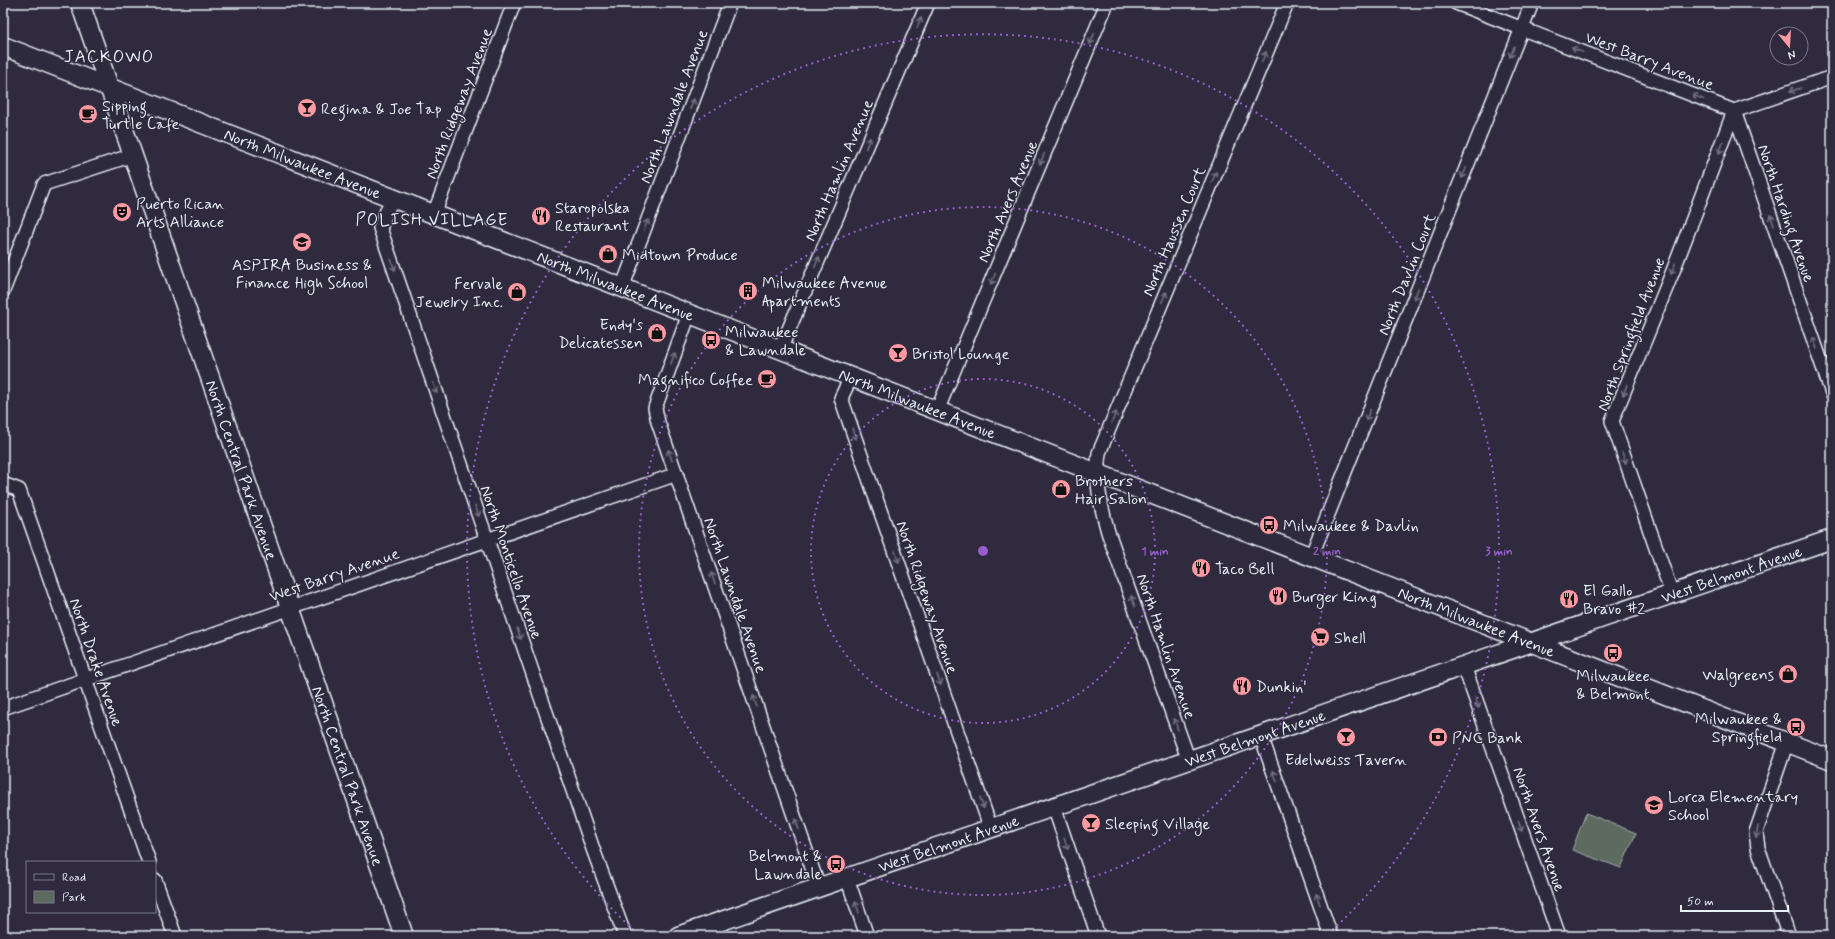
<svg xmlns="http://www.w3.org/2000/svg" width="1835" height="939" viewBox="0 0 1835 939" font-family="Mynerve,sans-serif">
<rect width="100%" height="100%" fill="#2f2a3d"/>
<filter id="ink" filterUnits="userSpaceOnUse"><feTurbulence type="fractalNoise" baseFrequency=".025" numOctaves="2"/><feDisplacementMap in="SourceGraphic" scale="8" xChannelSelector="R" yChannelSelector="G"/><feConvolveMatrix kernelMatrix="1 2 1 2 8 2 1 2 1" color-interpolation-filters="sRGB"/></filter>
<g filter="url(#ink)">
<path fill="#5c6a5f" stroke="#a2aeac" d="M1586 813 1636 833 1621 868 1572 850Z"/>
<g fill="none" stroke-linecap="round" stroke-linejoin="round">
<defs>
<path id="street" d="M1456 3 1734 111 1832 77
M1734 111 1832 393
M392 198 380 228 593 849 625 936
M434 214 514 3
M622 288 730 3
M3 291 44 184 133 155
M689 314 655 408 658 422 819 888
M780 350 928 3
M851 377 841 398 991 829
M937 411 1107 3
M3 484 19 490 149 862
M1311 557 1532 3
M1672 594 1612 421 1673 271 1734 111
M1464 666 1559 936
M3 708 677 474
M1261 736 1331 936
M1787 742 1756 832 1758 848 1789 936
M1189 761 1108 532C1100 503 1095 482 1099 453L1287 3
M1054 807 1098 936
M847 878 867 936
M155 880 175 936"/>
<g id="secondary">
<path id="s1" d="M80 3 404 936"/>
<path id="s2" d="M3 46 1832 760"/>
<path id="s3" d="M678 936 1832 539"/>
</g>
</defs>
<use href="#street" stroke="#e8f1f8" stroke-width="16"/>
<use href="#secondary" stroke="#e8f1f8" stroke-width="21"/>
<use href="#street" stroke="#2f2a3d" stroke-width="13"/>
<use href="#secondary" stroke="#2f2a3d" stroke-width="18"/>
</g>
<defs><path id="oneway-shaft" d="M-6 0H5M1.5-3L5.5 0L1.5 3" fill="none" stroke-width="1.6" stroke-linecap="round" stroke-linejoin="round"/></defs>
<g stroke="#70707e">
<use href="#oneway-shaft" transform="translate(919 23) rotate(-67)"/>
<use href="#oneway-shaft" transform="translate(1092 39) rotate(113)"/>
<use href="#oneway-shaft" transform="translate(1577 50) rotate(-159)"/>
<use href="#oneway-shaft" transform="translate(1512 52) rotate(112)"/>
<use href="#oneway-shaft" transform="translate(1264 57) rotate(-67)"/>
<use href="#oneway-shaft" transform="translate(1795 90) rotate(161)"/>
<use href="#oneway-shaft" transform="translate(1698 97) rotate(-159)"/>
<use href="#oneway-shaft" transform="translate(692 104) rotate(-69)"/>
<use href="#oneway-shaft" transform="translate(868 143) rotate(-67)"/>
<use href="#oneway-shaft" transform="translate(1721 148) rotate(111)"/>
<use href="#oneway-shaft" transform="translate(1042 159) rotate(113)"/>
<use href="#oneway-shaft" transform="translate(1464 173) rotate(112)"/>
<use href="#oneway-shaft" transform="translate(1214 177) rotate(-67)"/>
<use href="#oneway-shaft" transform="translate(1772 220) rotate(-109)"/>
<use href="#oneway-shaft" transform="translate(646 225) rotate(-69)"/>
<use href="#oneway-shaft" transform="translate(817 262) rotate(-67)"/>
<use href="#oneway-shaft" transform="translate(393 265) rotate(71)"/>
<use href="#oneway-shaft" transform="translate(1673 269) rotate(112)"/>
<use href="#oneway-shaft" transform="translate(993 279) rotate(113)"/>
<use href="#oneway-shaft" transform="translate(1416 294) rotate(112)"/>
<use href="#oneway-shaft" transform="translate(1164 297) rotate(-67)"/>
<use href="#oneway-shaft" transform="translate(1815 343) rotate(-109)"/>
<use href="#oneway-shaft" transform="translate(673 358) rotate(-70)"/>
<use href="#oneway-shaft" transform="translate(435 388) rotate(71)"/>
<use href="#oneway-shaft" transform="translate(1625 390) rotate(112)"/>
<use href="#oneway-shaft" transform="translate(1368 415) rotate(112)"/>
<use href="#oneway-shaft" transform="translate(1114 417) rotate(-67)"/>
<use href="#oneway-shaft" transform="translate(854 434) rotate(71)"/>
<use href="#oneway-shaft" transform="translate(670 455) rotate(-110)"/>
<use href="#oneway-shaft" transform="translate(1624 458) rotate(71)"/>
<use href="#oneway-shaft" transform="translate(477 511) rotate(71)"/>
<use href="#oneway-shaft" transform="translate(897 557) rotate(71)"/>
<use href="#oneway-shaft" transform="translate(713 578) rotate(-109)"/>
<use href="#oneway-shaft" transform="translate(1133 601) rotate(-109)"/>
<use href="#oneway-shaft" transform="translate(519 634) rotate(71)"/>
<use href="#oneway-shaft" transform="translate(939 680) rotate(71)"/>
<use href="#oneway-shaft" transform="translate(755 701) rotate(-109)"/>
<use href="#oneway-shaft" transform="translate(1477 703) rotate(71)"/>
<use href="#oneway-shaft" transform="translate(1176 724) rotate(-109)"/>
<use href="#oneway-shaft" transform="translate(1275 776) rotate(-109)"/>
<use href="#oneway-shaft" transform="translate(982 803) rotate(71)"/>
<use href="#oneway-shaft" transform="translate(797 824) rotate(-109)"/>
<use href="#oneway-shaft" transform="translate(1520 826) rotate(71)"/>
<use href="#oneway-shaft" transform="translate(1757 832) rotate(100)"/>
<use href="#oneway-shaft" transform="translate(1066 844) rotate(71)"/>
<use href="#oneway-shaft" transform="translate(1318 899) rotate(-109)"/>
<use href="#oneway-shaft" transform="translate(857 907) rotate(-109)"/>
</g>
</g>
<g fill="none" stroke="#965dcd" stroke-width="2" stroke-dasharray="2 4">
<circle cx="983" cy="551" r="172"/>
<circle cx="983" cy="551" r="344"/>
<path d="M638 934A516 516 0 1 1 1328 934"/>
</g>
<defs>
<symbol id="bar-disc" viewBox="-11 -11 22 22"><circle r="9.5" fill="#ff9aa2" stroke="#2f2a3d"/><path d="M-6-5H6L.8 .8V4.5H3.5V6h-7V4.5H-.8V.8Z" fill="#111"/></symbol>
<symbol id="cafe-disc" viewBox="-11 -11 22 22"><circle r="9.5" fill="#ff9aa2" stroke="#2f2a3d"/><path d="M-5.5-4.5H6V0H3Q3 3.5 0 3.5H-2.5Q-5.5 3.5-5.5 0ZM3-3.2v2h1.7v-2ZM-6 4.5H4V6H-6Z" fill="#111"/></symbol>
<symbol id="theatre-disc" viewBox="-11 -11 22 22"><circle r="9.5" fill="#ff9aa2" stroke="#2f2a3d"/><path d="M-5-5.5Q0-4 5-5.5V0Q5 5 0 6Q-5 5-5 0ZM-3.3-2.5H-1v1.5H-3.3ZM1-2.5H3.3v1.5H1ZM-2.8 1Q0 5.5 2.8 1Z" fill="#111"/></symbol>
<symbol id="restaurant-disc" viewBox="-11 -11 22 22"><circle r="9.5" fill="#ff9aa2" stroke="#2f2a3d"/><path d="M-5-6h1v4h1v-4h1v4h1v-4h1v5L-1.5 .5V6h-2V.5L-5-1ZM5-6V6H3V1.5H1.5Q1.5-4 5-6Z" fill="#111"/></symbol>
<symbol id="school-disc" viewBox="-11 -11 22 22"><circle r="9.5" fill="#ff9aa2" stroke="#2f2a3d"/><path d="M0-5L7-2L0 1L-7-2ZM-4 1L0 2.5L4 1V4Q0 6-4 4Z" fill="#111"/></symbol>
<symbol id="shop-disc" viewBox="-11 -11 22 22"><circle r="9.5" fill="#ff9aa2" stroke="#2f2a3d"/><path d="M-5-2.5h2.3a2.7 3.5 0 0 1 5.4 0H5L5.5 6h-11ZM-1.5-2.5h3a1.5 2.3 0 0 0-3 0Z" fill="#111"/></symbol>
<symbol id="building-disc" viewBox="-11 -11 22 22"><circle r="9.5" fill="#ff9aa2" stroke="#2f2a3d"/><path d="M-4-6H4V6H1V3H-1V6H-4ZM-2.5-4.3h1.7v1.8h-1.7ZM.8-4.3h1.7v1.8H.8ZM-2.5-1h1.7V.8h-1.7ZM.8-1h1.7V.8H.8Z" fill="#111"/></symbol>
<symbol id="bus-disc" viewBox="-11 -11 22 22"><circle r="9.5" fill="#ff9aa2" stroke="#2f2a3d"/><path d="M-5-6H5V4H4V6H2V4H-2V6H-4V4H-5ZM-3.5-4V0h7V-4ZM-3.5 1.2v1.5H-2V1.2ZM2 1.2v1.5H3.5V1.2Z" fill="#111"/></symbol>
<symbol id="supermarket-disc" viewBox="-11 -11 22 22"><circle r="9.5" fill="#ff9aa2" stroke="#2f2a3d"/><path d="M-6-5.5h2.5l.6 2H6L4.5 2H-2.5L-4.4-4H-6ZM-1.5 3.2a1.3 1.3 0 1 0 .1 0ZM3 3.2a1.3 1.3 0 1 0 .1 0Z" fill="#111"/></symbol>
<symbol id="bank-disc" viewBox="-11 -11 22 22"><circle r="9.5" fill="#ff9aa2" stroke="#2f2a3d"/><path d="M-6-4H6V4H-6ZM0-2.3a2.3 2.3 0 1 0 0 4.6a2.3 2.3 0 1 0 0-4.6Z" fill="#111"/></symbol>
</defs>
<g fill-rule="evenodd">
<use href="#bar-disc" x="296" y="97" width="22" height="22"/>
<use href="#cafe-disc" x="77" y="103" width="22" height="22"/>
<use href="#theatre-disc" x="111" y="201" width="22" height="22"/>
<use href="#restaurant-disc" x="530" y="205" width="22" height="22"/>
<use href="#school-disc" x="291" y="231" width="22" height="22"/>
<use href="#shop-disc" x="597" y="243" width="22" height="22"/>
<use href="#building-disc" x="737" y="280" width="22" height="22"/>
<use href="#shop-disc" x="506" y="281" width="22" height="22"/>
<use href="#shop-disc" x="646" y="322" width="22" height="22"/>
<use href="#bus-disc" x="700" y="329" width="22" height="22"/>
<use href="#bar-disc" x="887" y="342" width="22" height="22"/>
<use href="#cafe-disc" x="756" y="368" width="22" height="22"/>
<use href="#shop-disc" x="1050" y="478" width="22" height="22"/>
<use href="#bus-disc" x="1258" y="514" width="22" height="22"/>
<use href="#restaurant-disc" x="1190" y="557" width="22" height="22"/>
<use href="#restaurant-disc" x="1267" y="585" width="22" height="22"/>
<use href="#restaurant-disc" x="1558" y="588" width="22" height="22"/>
<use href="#supermarket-disc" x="1309" y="626" width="22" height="22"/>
<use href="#bus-disc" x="1602" y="642" width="22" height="22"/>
<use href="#shop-disc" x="1777" y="663" width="22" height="22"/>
<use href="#restaurant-disc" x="1231" y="675" width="22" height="22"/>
<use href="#bus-disc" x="1785" y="716" width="22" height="22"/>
<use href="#bar-disc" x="1335" y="726" width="22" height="22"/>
<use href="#bank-disc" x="1427" y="726" width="22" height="22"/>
<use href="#school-disc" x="1643" y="794" width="22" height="22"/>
<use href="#bar-disc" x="1080" y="812" width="22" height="22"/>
<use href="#bus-disc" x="825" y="853" width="22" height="22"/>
</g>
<g text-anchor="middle" stroke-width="3" stroke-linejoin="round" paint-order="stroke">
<g font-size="16" fill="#e8f1f8" stroke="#2f2a3d">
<text transform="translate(1650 60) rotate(21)" y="6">West Barry Avenue</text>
<text transform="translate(458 103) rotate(-69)" y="6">North Ridgeway Avenue</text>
<text transform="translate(673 106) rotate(-69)" y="6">North Lawndale Avenue</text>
<text dy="6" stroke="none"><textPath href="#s2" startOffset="322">North Milwaukee Avenue</textPath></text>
<text transform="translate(838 170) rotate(-67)" y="6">North Hamlin Avenue</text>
<text transform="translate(1007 201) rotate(-67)" y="6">North Avers Avenue</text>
<text transform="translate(1787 213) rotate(71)" y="6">North Harding Avenue</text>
<text transform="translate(1173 231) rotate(-67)" y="6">North Haussen Court</text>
<text transform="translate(1406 274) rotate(-68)" y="6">North Davlin Court</text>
<text dy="6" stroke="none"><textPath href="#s2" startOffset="658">North Milwaukee Avenue</textPath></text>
<text transform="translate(1630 334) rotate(-69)" y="6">North Springfield Avenue</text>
<text dy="6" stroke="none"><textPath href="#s2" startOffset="982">North Milwaukee Avenue</textPath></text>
<text dy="6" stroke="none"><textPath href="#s1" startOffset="494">North Central Park Avenue</textPath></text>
<text transform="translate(512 562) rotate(71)" y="6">North Monticello Avenue</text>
<text transform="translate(334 574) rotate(-19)" y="6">West Barry Avenue</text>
<text dy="6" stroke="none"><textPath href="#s3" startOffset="1114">West Belmont Avenue</textPath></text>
<text transform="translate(736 595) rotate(71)" y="6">North Lawndale Avenue</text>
<text transform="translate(928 597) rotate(71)" y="6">North Ridgeway Avenue</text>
<text dy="6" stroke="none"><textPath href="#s2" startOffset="1582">North Milwaukee Avenue</textPath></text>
<text transform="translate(1167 646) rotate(71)" y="6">North Hamlin Avenue</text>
<text transform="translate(97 662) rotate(71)" y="6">North Drake Avenue</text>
<text dy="6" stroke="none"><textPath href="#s3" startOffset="610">West Belmont Avenue</textPath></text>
<text dy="6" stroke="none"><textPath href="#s1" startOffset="818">North Central Park Avenue</textPath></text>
<text transform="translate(1540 829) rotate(71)" y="6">North Avers Avenue</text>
<text dy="6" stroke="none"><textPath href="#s3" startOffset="286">West Belmont Avenue</textPath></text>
</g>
<g font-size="16" fill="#e8f1f8" stroke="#2f2a3d" text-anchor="start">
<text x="102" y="111">Sipping<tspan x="102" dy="18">Turtle Cafe</tspan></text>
<text x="321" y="114">Regina &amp; Joe Tap</text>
<text x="136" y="209">Puerto Rican<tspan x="136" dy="18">Arts Alliance</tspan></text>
<text x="555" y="213">Staropolska<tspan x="555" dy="18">Restaurant</tspan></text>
<text x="622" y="260">Midtown Produce</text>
<text x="302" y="270" text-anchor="middle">ASPIRA Business &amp;<tspan x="302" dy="18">Finance High School</tspan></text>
<text x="762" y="288">Milwaukee Avenue<tspan x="762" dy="18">Apartments</tspan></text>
<text x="503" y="289" text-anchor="end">Fervale<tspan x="503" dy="18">Jewelry Inc.</tspan></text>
<text x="643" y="330" text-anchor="end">Endy's<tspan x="643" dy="18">Delicatessen</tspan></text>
<text x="725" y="337">Milwaukee<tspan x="725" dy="18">&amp; Lawndale</tspan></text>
<text x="912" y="359">Bristol Lounge</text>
<text x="753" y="385" text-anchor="end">Magnifico Coffee</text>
<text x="1075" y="486">Brothers<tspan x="1075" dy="18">Hair Salon</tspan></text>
<text x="1283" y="531">Milwaukee &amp; Davlin</text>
<text x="1215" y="574">Taco Bell</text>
<text x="1583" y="596">El Gallo<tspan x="1583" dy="18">Bravo #2</tspan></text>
<text x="1292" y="602">Burger King</text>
<text x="1334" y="643">Shell</text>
<text x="1774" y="680" text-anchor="end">Walgreens</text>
<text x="1613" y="681" text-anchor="middle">Milwaukee<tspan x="1613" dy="18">&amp; Belmont</tspan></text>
<text x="1256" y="692">Dunkin'</text>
<text x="1782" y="724" text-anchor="end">Milwaukee &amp;<tspan x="1782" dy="18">Springfield</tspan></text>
<text x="1452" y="743">PNC Bank</text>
<text x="1346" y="765" text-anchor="middle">Edelweiss Tavern</text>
<text x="1668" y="802">Lorca Elementary<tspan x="1668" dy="18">School</tspan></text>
<text x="1105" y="829">Sleeping Village</text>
<text x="822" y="861" text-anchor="end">Belmont &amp;<tspan x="822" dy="18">Lawndale</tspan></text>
</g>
<g font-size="17" letter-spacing="1" fill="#e8f1f8" stroke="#2f2a3d">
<text x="109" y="62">JACKOWO</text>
<text x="432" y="225">POLISH VILLAGE</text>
</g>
</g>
<circle cx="983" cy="551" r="6" fill="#965dcd" stroke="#2f2a3d" stroke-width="2"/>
<g font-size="12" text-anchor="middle" font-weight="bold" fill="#965dcd" stroke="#2f2a3d" stroke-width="3" stroke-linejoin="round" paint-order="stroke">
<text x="1155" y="555">1 min</text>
<text x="1327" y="555">2 min</text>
<text x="1499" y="555">3 min</text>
</g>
<rect width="1835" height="939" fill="none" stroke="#2f2a3d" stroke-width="16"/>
<rect x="8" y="8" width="1819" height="923" fill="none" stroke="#e8f1f8" stroke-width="1.5" filter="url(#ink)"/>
<rect x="26" y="861" width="130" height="52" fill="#2f2a3d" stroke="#797a88"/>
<rect x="34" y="874" width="20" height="6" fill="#2f2a3d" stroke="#797a88"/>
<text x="62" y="881" font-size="12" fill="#e8f1f8">Road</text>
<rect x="34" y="891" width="20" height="12" fill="#5c6a5f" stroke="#797a88"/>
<text x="62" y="901" font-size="12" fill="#e8f1f8">Park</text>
<g transform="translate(1789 46) rotate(162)"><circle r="19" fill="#2f2a3d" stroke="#797a88"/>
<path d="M0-3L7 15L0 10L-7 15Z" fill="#ff9aa2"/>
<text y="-6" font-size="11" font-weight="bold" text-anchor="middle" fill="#e8f1f8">N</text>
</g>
<path d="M1681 905v6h107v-6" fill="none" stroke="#e8f1f8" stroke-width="2"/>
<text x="1687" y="905" font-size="12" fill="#e8f1f8" stroke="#2f2a3d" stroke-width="3" paint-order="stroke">50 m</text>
</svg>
